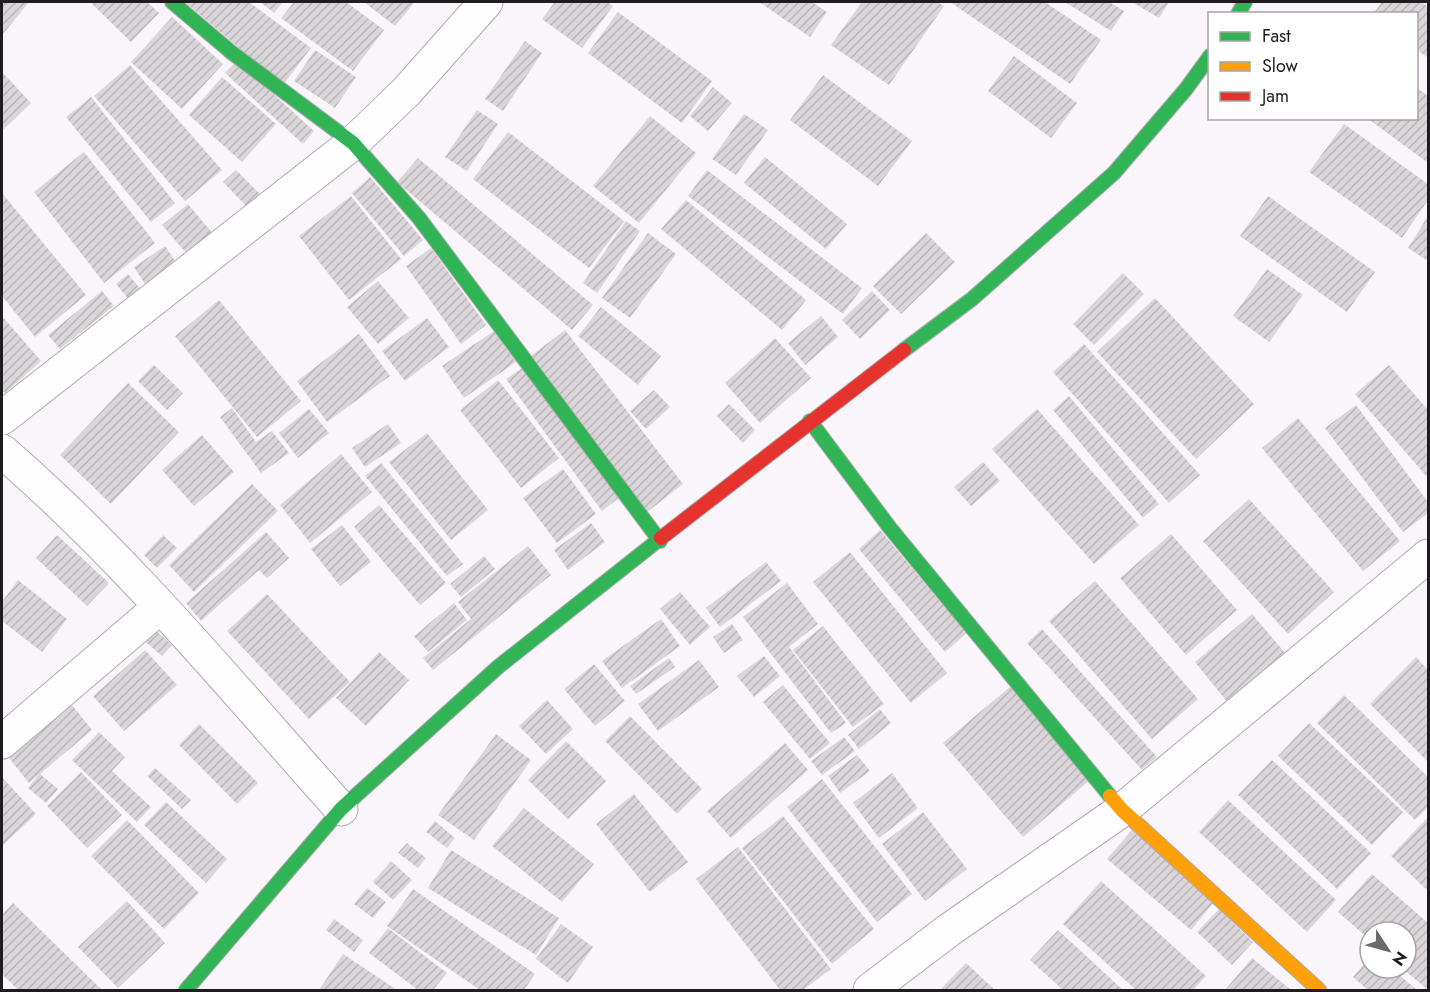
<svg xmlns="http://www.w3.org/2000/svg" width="1430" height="992" viewBox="0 0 1430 992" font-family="Jost,sans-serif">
<defs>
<pattern id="building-hatch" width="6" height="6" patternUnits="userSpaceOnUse" patternTransform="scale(1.5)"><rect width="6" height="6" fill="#d9d5d9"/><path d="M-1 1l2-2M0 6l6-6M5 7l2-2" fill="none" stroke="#bab6ba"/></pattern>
</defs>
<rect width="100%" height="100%" fill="#faf5fa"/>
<path fill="url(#building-hatch)" d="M2 2H29L3 34 2 33Z
M90 2H147L159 13 131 42Z
M185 2H249L311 48 283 85Z
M260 2H283L274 13Z
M294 2H346L384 30 353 71 281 18Z
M364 2H415L395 26Z
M555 2H607L613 6 582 48 542 19Z
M759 2H812L827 12 810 37Z
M862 2H937L944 6 889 85 831 45Z
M950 2H1045L1101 40 1070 84Z
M1065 2H1109L1124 11 1111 31Z
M1132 2H1169L1159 18Z
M1382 2H1421L1428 7V58L1416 49V14H1373Z
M618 12 712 81 682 123 588 53Z
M172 17 223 64 182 109 131 62Z
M525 41 542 53 503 111 485 99Z
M315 50 356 77 335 108 294 81Z
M1014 56 1077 103 1051 138 988 91Z
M237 61 314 131 303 144 225 73Z
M130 65 222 170 185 201 94 96Z
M2 72 31 103 2 131Z
M823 75 912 141 878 186 790 120Z
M222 77 276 124 242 162 189 115Z
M713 87 732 103 708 131 690 116Z
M1416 87 1428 96V163L1367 118H1416Z
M91 97 175 203 151 222 66 117Z
M477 110 498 124 467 171 445 157Z
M744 114 768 130 736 175 712 159Z
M650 116 696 153 639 223 593 186Z
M1344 124 1428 184V200L1402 238 1309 172Z
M508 132 624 221 589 268 473 179Z
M84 152 155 243 104 283 34 192Z
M765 157 847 224 826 249 744 183Z
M418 158 593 305 572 330 397 182Z
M236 170 262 196 249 209 223 182Z
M707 170 862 288 843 314 688 196Z
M370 177 423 240 404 256 352 193Z
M2 193 86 295 35 337 2 296Z
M351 196 401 259 349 300 299 236Z
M1268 196 1375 272 1347 312 1240 236Z
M686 200 806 300 782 330 661 229Z
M188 204 214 235 188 255 162 225Z
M1428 216V261L1408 248Z
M626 221 640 231 597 293 583 283Z
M648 233 676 254 630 318 602 298Z
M926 233 955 262 901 314 873 286Z
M165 246 176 262 145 284 134 267Z
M431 248 486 325 461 344 406 266Z
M1267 269 1303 295 1269 342 1233 316Z
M1123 273 1144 294 1094 345 1073 324Z
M128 274 147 297 135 307 116 284Z
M378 281 409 318 378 344 347 307Z
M102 291 114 306 60 349 48 335Z
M872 291 890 310 860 339 842 320Z
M1155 298 1254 404 1196 459 1097 352Z
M219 300 301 401 257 437 175 336Z
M601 307 661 356 638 385 578 336Z
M2 316 41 361 5 393 2 390Z
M821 316 838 337 805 365 788 343Z
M427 318 449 347 405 381 382 351Z
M565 330 683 484 646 513 527 359Z
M494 331 516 362 464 398 442 366Z
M359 334 390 376 327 422 297 381Z
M775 338 811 378 760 423 725 383Z
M1084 344 1200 475 1169 503 1053 372Z
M154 365 183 393 167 410 138 381Z
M1389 365 1428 410V478L1355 394Z
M525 366 620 497 602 511 506 379Z
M498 380 559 458 521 488 460 410Z
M128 383 179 432 111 504 60 455Z
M654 390 670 407 646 429 630 411Z
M1069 396 1159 504 1143 518 1053 410Z
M729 404 755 430 743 443 717 416Z
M1356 405 1428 502V513L1403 532 1325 428Z
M232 408 256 442 272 431 289 453 261 473 220 417Z
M309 409 329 433 298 458 279 433Z
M1037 409 1139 525 1094 564 992 449Z
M1298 418 1400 541 1363 571 1262 448Z
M388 424 401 443 365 467 352 448Z
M427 433 488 510 451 540 389 462Z
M202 435 234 472 194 506 162 470Z
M341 454 372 492 310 543 280 505Z
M983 462 1000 481 971 506 954 487Z
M381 463 463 564 447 576 365 476Z
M563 469 596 514 557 543 523 498Z
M252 484 278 511 194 592 169 565Z
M1249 499 1334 592 1288 634 1203 541Z
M379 505 446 583 420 605 354 527Z
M591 523 605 542 568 570 554 550Z
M342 525 371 562 340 586 311 549Z
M880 530 967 633 945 652 859 549Z
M266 532 289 558 267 578 259 570 201 621 186 603Z
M1171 534 1237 610 1186 655 1120 578Z
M57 535 109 583 87 606 36 558Z
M163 535 177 548 157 568 144 555Z
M528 546 551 575 433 670 423 658 471 619 458 602Z
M850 552 947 673 911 703 813 582Z
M484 556 495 569 461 597 450 584Z
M766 562 781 581 720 627 706 608Z
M18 580 67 619 42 652 2 621V602Z
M1095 581 1198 699 1152 739 1049 621Z
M787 583 818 624 789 647 846 723 831 733 743 617Z
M680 592 710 627 690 645 660 609Z
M267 594 350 682 309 719 227 631Z
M454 603 467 620 428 652 414 636Z
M1252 614 1286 654 1228 703 1195 662Z
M661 619 680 646 622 688 602 661Z
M732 624 743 640 724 653 713 637Z
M151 626 172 645 162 656 141 638Z
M823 626 884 704 853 727 793 650Z
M1042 629 1157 757 1142 770 1027 643Z
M145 650 177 685 124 731 93 696Z
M379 652 409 680 366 726 336 698Z
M764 656 780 676 754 697 737 676Z
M1416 657 1428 670V762L1370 704Z
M669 658 675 667 636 694 630 686Z
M699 660 719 687 658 731 638 704Z
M594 664 625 701 595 726 564 689Z
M783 685 830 743 810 759 763 702Z
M1011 686 1090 780 1023 837 943 743Z
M1344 695 1428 777V807L1415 820 1317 723Z
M547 700 573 729 546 754 519 726Z
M72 705 92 730 40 774 58 789 46 803 28 788 39 774 29 783 9 758Z
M880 709 891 723 859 749 848 735Z
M630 716 702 789 677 814 605 741Z
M1309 723 1403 812 1372 845 1278 756Z
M199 724 258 783 237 804 179 745Z
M99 732 125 757 112 771 151 807 137 822 72 760Z
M496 734 531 760 474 840 438 815Z
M844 737 855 751 822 775 811 761Z
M566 741 606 781 568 819 528 780Z
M785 743 808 770 731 838 707 811Z
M857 755 870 771 840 793 828 776Z
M1272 760 1371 853 1337 889 1238 795Z
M155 768 191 800 182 809 147 776Z
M81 772 122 815 87 848 47 806Z
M892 773 918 808 879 838 853 803Z
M2 777 36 814 2 846Z
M822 779 912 894 877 922 787 807Z
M634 794 688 862 650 892 596 824Z
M1228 800 1336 900 1307 932 1199 832Z
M166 802 227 859 206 883 144 825Z
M524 808 594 864 562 902 492 846Z
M923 812 967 869 925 901 882 844Z
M783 816 874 929 832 964 742 848Z
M1428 817V891L1391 856Z
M127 820 199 893 164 929 91 856Z
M435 821 455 838 447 848 426 832Z
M1132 830 1215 901 1191 930 1107 859Z
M407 843 426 858 418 868 398 853Z
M738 847 831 969 803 990H780L696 879Z
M451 850 559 918 536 955 428 888Z
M391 861 412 880 393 900 373 882Z
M1372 874 1428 923V990L1402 968H1406V932H1370V940L1338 912Z
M1101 881 1206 976 1193 990H1136L1063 924Z
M367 888 386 902 373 918 354 904Z
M413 889 535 974 524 990H480L387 926Z
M127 901 165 943 118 988 78 947Z
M13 903 102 990H18L2 974V915Z
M1219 909 1253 942 1232 965 1197 932Z
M334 919 363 940 354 952 326 930Z
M561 924 593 947 568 983 536 959Z
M388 928 447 973 433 990H418L369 953Z
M1058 930 1123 990H1063L1030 960Z
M343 954 397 990H319Z
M1370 957V968H1391L1417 990H1368L1353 977Z
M1252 958 1291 990H1225Z
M966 963 995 990H940Z"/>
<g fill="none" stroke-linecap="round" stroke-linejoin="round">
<defs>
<path id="street" d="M2 418 353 143 406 92 486 2
M2 451C126 558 232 687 341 809
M2 742 160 607
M870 990 949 930 1122 810 1428 556"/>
<path id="fast" d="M172 2 231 52 353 143 419 218 660 541
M1238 14 1245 2
M904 350 972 299 1114 173 1186 89 1210 56
M810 421 890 528 1110 796
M186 990 341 809 498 667 661 538"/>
<path id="slow" d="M1110 796 1122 810 1319 990"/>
<path id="jam" d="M661 538 904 350"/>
</defs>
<use href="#street" stroke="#afabaf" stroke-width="35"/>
<use href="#fast" stroke="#afabaf" stroke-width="16"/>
<use href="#slow" stroke="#afabaf" stroke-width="16"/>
<use href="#jam" stroke="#afabaf" stroke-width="16"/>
<use href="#street" stroke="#fefefe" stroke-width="33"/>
<use href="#fast" stroke="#30b455" stroke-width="14"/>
<use href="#slow" stroke="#ff9f0a" stroke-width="14"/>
<use href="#jam" stroke="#e5322d" stroke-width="14"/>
</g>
<rect width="1430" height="992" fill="none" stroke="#1f1c1f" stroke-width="6"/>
<rect x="1208" y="12" width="210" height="108" fill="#ffffff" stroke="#a5a4a5" stroke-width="1.5"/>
<rect x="1220" y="32" width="30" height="9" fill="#30b455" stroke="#a5a4a5" stroke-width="1.5"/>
<text x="1262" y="42" font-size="18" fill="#1f1c1f">Fast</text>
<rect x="1220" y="62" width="30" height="9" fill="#ff9f0a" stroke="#a5a4a5" stroke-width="1.5"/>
<text x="1262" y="72" font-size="18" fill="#1f1c1f">Slow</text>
<rect x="1220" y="92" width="30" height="9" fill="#e5322d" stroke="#a5a4a5" stroke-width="1.5"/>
<text x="1262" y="102" font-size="18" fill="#1f1c1f">Jam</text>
<g transform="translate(1388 950) rotate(126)"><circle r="28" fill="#ffffff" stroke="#a5a4a5" stroke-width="1.5"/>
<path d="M0-4.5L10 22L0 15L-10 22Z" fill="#6c686c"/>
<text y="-9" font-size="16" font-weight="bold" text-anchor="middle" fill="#1f1c1f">N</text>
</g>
</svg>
